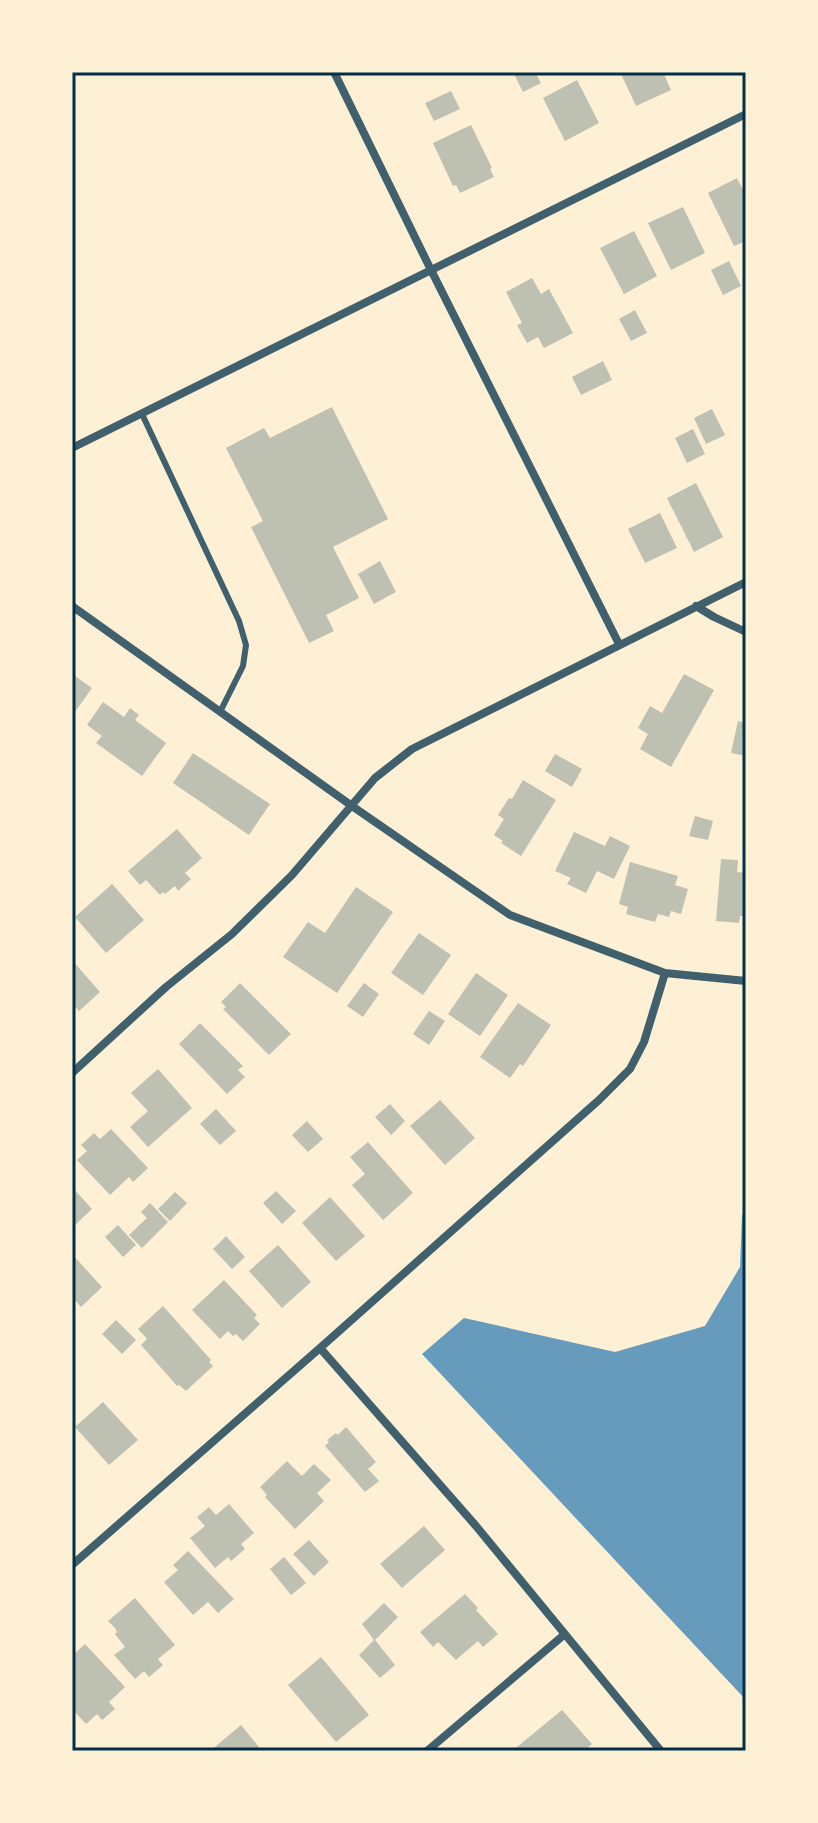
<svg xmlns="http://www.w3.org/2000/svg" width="818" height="1823" viewBox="0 0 818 1823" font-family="'Public Sans',sans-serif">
<rect width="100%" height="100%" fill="#fdf0d5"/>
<path fill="#669bbc" d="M746 1212V1700L422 1354 464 1318 615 1352 705 1326 740 1267 742 1215Z"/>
<path fill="#bec0b2" d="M513 72H535L541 83 523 92Z
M620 72H663L671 90 636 106Z
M577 80 599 123 565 141 543 98Z
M451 91 460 109 434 121 425 103Z
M471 125 492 168 490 169 494 177 460 193 456 185 453 186 433 143Z
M737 178 746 196V241L734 246 708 193Z
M683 207 705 253 671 270 648 223Z
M634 231 657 276 624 294 600 248Z
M729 261 741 286 723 295 711 270Z
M532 278 541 294 549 289 573 333 544 348 538 337 527 343 517 325 522 323 506 292Z
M635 310 647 333 631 341 619 319Z
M603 361 612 380 581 395 572 377Z
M332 407 388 519 333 547 359 598 326 615 334 631 309 643 251 527 263 521 226 448 264 428 270 438Z
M712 409 725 435 706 444 694 418Z
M693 429 705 454 687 463 675 438Z
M696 483 723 537 694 552 667 498Z
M660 513 677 548 645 563 628 529Z
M380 561 396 592 374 604 358 574Z
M72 674 92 688 72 716Z
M684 674 714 690 671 767 640 749 648 734 638 728 650 706 662 713Z
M103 702 124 717 130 708 139 715 135 720 166 743 142 776 96 743 102 736 87 725Z
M738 721 746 723V756L731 753Z
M193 753 270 804 249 835 173 783Z
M555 754 582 769 572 787 545 771Z
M523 780 556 800 521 856 501 843 503 841 494 835 504 819 498 815 509 798 512 799Z
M695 816 713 821 708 840 689 836Z
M177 829 202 858 185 873 191 879 178 891 175 886 165 894 163 892 160 895 146 880 140 885 128 871Z
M574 832 605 846 610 836 630 846 614 879 597 871 586 893 567 884 571 878 555 871Z
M721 859 738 860 737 872 746 873V916H740L739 923 716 921Z
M630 862 678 876 675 885 688 889 681 914 671 911 669 917 658 914 655 922 626 914 628 907 619 904Z
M112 884 144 920 106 953 75 917Z
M356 887 393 912 337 993 283 957 308 922 325 933Z
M419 933 451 955 423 995 391 973Z
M72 960 100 992 79 1011 72 1003Z
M476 973 508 995 480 1036 448 1014Z
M240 983 291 1034 269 1055 223 1009 226 1007 221 1002Z
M364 983 379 994 363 1017 347 1006Z
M518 1003 551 1025 523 1066 520 1064 510 1078 480 1057Z
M429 1011 445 1021 429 1045 413 1034Z
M200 1023 243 1066 238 1070 245 1077 227 1094 179 1044Z
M158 1069 192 1108 148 1147 130 1127 148 1111 131 1093Z
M440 1100 475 1138 445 1165 410 1126Z
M390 1104 405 1121 391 1135 375 1117Z
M216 1109 236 1131 220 1145 200 1124Z
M307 1121 323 1139 308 1152 292 1135Z
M111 1129 148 1168 133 1182 129 1177 110 1195 77 1160 87 1151 81 1145 94 1133 100 1139Z
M368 1142 413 1193 383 1220 352 1185 365 1174 350 1157Z
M72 1187 92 1209 72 1228Z
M276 1191 296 1211 282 1224 263 1203Z
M175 1192 187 1203 170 1221 158 1209Z
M330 1197 365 1236 336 1261 302 1223Z
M150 1203 168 1222 142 1248 129 1235 147 1218 141 1212Z
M118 1225 136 1245 123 1257 105 1237Z
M226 1236 245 1257 232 1269 213 1249Z
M278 1245 311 1282 282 1308 249 1271Z
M72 1254 102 1287 81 1307 72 1297Z
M224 1280 257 1315 254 1318 260 1324 243 1341 236 1334 233 1336 228 1331 220 1339 192 1310Z
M163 1306 211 1360 209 1362 213 1366 186 1391 179 1385 177 1386 141 1345 147 1339 138 1329Z
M116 1320 136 1340 122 1354 102 1334Z
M103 1402 138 1440 109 1465 75 1427Z
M346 1427 376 1462 368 1469 379 1481 365 1492 325 1446 329 1442 327 1440 336 1433 338 1435Z
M287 1461 302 1476 314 1464 331 1480 317 1493 324 1501 295 1529 265 1497 267 1495 260 1487Z
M229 1504 254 1533 241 1544 245 1549 231 1561 228 1557 215 1568 190 1538 205 1526 197 1517 209 1507 216 1515Z
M424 1526 445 1550 402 1588 380 1564Z
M309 1540 329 1562 314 1576 293 1554Z
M188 1551 234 1599 218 1613 208 1602 193 1615 164 1582 178 1570 173 1565Z
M284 1557 306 1583 291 1595 270 1569Z
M465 1594 478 1608 476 1610 498 1634 483 1647 478 1641 456 1660 438 1642 433 1647 420 1632Z
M135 1598 175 1645 158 1659 163 1665 149 1677 144 1671 135 1679 114 1655 125 1647 115 1634 117 1632 115 1628 108 1621Z
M384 1603 398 1617 375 1640 395 1665 380 1678 359 1655 374 1640 362 1624Z
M85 1644 125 1687 109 1702 115 1709 102 1720 97 1714 86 1724 72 1709V1693L75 1690 72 1686V1656Z
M321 1657 369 1715 336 1742 288 1685Z
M562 1710 592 1744 584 1751H512Z
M241 1725 262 1751H210Z"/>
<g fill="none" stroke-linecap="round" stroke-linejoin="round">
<path stroke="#3f606c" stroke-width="6" d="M142 414 239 621 246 645 243 666 220 712"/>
<path stroke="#3f606c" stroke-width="8" d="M334 72 431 270 619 644
M72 448 746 114
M72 606 352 806 510 915 665 973 746 981
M696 606 714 617 746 632
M72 1073 166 987 232 934 292 875 375 778 412 749 746 582
M320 1348 476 1526 661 1751
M72 1565 320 1348 599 1100 630 1069 644 1042 665 973
M427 1751 565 1634"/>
</g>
<rect width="818" height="1823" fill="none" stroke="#fdf0d5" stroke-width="148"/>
<rect x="74" y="74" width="670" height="1675" fill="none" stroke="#003049" stroke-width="3"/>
</svg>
